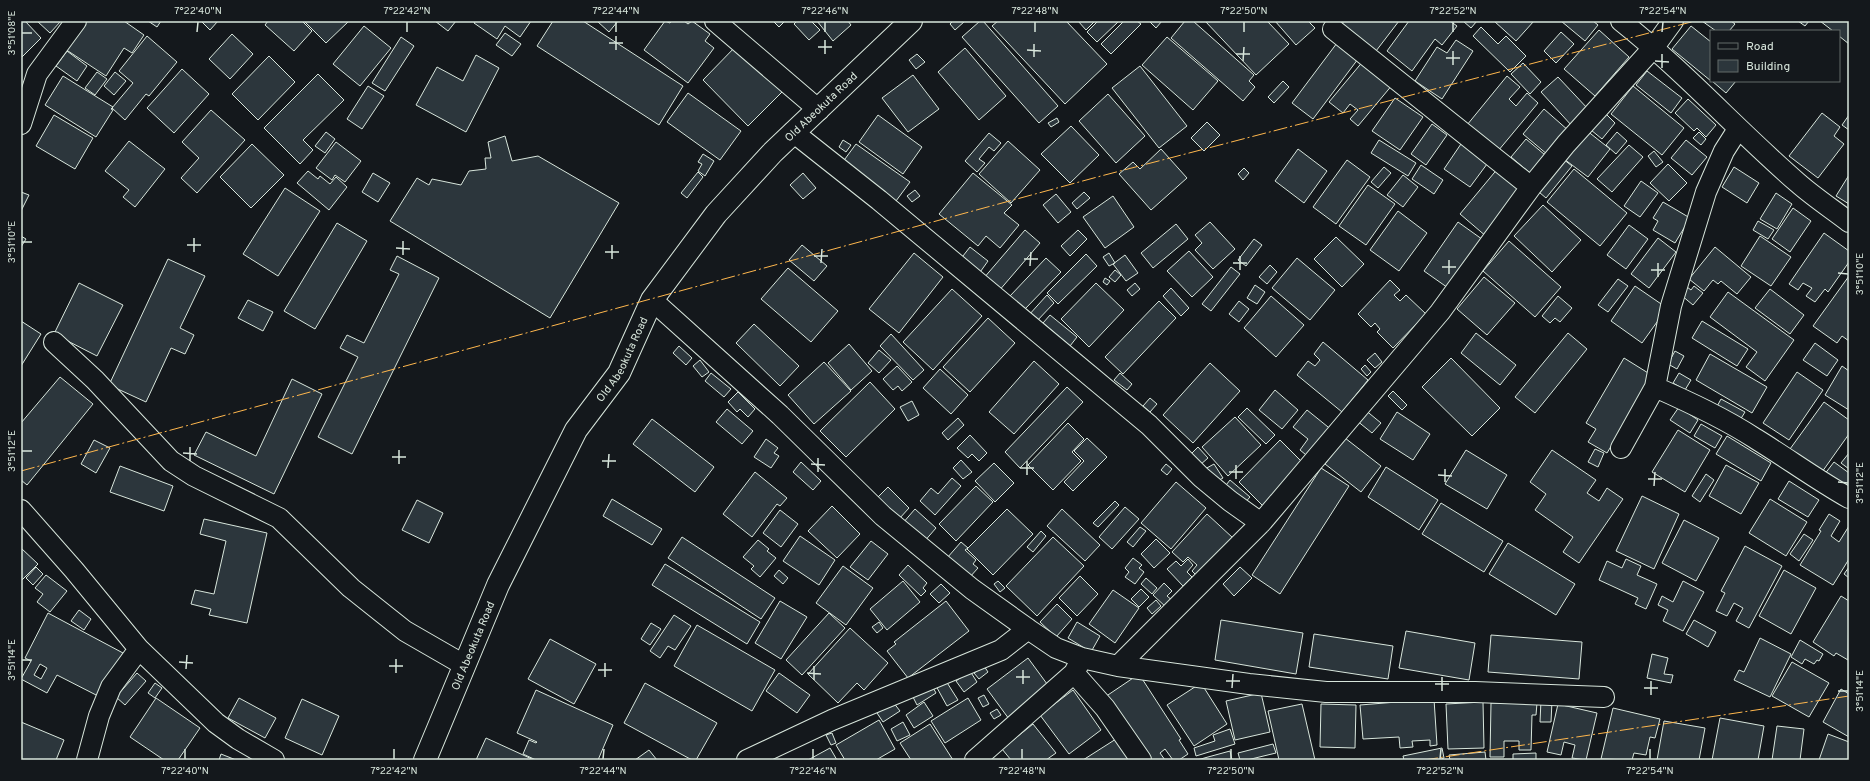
<svg xmlns="http://www.w3.org/2000/svg" width="1870" height="781" viewBox="0 0 1870 781" font-family="Overpass,sans-serif">
<rect width="100%" height="100%" fill="#14181c"/>
<path fill="#2c363c" stroke="#d8e6dc" fill-rule="evenodd" d="M21 21H25L41 38 21 58Z
M37 21H61L50 33Z
M83 21H124L144 35 132 53 124 48 106 76 65 49Z
M148 21H161L157 27Z
M201 21H218L210 30Z
M268 21H302L312 31 294 51 265 25Z
M304 21H349L326 43Z
M435 21H456L448 31Z
M475 21H531L520 37 505 26 497 39 474 23Z
M553 21H583L683 86 659 125 537 46Z
M597 21H618L609 32Z
M665 21 670 23 672 21H684L688 24 692 21 710 34 705 41 714 48 688 83 644 50Z
M773 21H785L779 27Z
M797 21H811L820 30 809 40 794 24Z
M817 21H848L851 25 833 41Z
M953 21H965L955 30 950 24Z
M980 21H983L1058 106 1039 123 962 37Z
M998 21H1066L1107 64 1065 104 992 26Z
M1078 21H1095L1086 30Z
M1098 21H1119L1097 42 1087 32Z
M1124 21H1137L1141 24 1111 54 1101 44Z
M1149 21H1162L1156 28Z
M1185 21H1193L1254 75 1249 81 1255 87 1243 101 1171 38Z
M1205 21H1267L1289 44 1256 75Z
M1275 21H1308L1315 28 1296 45Z
M1344 21H1399L1376 51 1341 25Z
M1409 21H1450L1457 26 1442 45 1435 39 1412 71 1387 51Z
M1463 21H1477L1471 28Z
M1494 21H1534L1516 41Z
M1561 21H1593L1598 25 1585 41Z
M1702 21H1731L1735 24 1729 31H1716Z
M1798 21H1809L1805 26Z
M1820 21H1849V44L1839 36V31H1833Z
M364 26 391 48 360 86 333 64Z
M1691 26 1711 42V81L1672 49Z
M1481 27 1498 44 1506 36 1526 56 1510 72 1473 36Z
M1599 30 1629 57 1595 96 1564 69Z
M1561 32 1574 44 1556 63 1544 51Z
M505 33 521 44 512 56 496 45Z
M232 34 253 54 230 79 209 59Z
M147 36 177 62 149 96 146 94 125 120 112 108 133 83 119 71Z
M401 37 414 46 385 91 372 83Z
M1167 37 1218 81 1193 110 1142 65Z
M1456 40 1473 51 1442 99 1415 81 1437 47 1447 53Z
M1337 43 1358 59 1313 119 1292 103Z
M738 44 784 90 748 126 703 80Z
M965 48 1006 96 979 120 938 72Z
M67 51 87 66 77 81 56 66Z
M917 54 925 62 916 69 909 60Z
M476 55 499 68 466 132 416 105 437 67 463 81Z
M269 56 295 82 258 120 232 94Z
M1364 60 1393 84 1358 126 1350 119 1358 110 1350 104 1343 113 1329 102Z
M1523 63 1541 82 1530 94 1511 74Z
M1140 66 1187 126 1159 148 1112 88Z
M182 69 209 94 174 133 147 108Z
M1647 71 1682 98 1671 113 1636 85Z
M97 72 107 79 95 95 85 88Z
M115 72 126 81 114 95 104 86Z
M318 74 344 100 303 140 313 150 300 164 264 128Z
M913 75 939 109 908 132 882 98Z
M63 76 113 107 111 109 113 110 96 137 45 105Z
M1507 76 1520 87 1509 99 1516 106 1527 93 1538 103 1498 151 1467 125Z
M1558 77 1589 110 1572 126 1541 92Z
M1283 81 1289 87 1274 103 1268 97Z
M1712 81H1736L1726 93Z
M368 86 384 96 362 129 347 119Z
M1633 86 1684 128 1662 155 1611 114Z
M688 93 741 131 720 160 667 122Z
M1108 94 1145 136 1116 163 1079 121Z
M1395 98 1423 117 1400 150 1372 131Z
M1688 99 1716 125 1706 137 1697 128 1694 131 1675 113Z
M1544 109 1569 131 1548 155 1523 134Z
M211 110 245 140 197 193 181 178 199 158 182 142Z
M1605 113 1615 123 1602 139 1591 130Z
M1822 113 1840 127 1834 136 1844 144 1818 178 1789 156Z
M54 115 93 138 75 169 36 146Z
M878 115 922 147 903 174 859 142Z
M1849 115V130L1842 125Z
M1057 118 1059 122 1051 127 1048 123Z
M1207 122 1220 135 1204 151 1191 138Z
M1432 124 1447 135 1426 165 1411 154Z
M1071 126 1099 155 1070 183 1041 154Z
M1586 130 1610 149 1588 177 1564 159Z
M326 132 335 139 325 153 315 146Z
M1617 132 1627 141 1616 154 1606 145Z
M1699 132 1706 139 1701 145 1693 138Z
M989 133 1001 143 994 151 989 147 979 159 985 163 977 172 965 161Z
M505 136 512 161 538 156 619 203 550 318 390 221 417 178 429 185 432 179 461 185 469 171 486 169 485 158H491L488 142Z
M1526 139 1551 160 1536 178 1511 157Z
M843 140 851 145 846 152 839 147Z
M1379 140 1416 163 1408 176 1371 153Z
M1686 140 1707 157 1692 175 1671 158Z
M129 141 165 169 135 207 123 197 129 190 105 171Z
M1008 141 1040 170 1011 203 979 174Z
M1463 141 1490 160 1470 187 1444 169Z
M336 142 361 161 345 182 335 175 332 180 316 168Z
M252 144 284 175 251 208 220 177Z
M856 144 910 182 896 201 842 163Z
M1629 145 1643 157 1612 192 1597 179Z
M1161 149 1187 178 1151 210 1119 174 1133 162 1140 169Z
M1298 149 1327 171 1304 203 1275 181Z
M1654 151 1663 162 1656 167 1648 156Z
M703 154 714 161 705 176 698 171 702 164 698 162Z
M1558 155 1572 166 1546 198 1533 187Z
M1347 160 1370 177 1336 224 1313 207Z
M1668 164 1687 183 1669 201 1650 183Z
M1421 165 1443 180 1434 194 1412 179Z
M1384 167 1391 173 1378 188 1371 182Z
M1499 167 1526 190 1487 237 1460 214Z
M1734 167 1759 183 1747 203 1722 187Z
M1244 168 1249 173 1243 180 1238 174Z
M1574 169 1627 213 1600 246 1547 202Z
M308 171 318 179 320 176 330 184 336 177 347 187 329 210 297 183Z
M698 172 703 177 687 198 681 193Z
M373 173 390 183 378 202 362 192Z
M803 173 816 188 803 199 790 185Z
M973 173 1012 205 1004 213 1019 225 1000 248 986 236 978 246 939 214Z
M1403 175 1418 187 1403 207 1387 195Z
M1849 175V204L1836 196Z
M1641 181 1658 193 1640 217 1624 206Z
M1368 185 1395 204 1366 245 1339 226Z
M285 188 320 211 278 276 243 254Z
M915 190 920 196 912 202 907 196Z
M21 192 29 195 21 211Z
M1084 192 1090 198 1077 209 1072 203Z
M1776 193 1792 204 1777 229 1760 219Z
M1056 194 1071 212 1058 223 1043 205Z
M1113 196 1134 227 1105 248 1083 217Z
M1663 202 1690 218 1675 243 1653 230 1658 221 1653 218Z
M1543 205 1581 240 1552 272 1514 236Z
M1793 208 1811 221 1790 252 1772 239Z
M1398 211 1427 233 1399 271 1370 250Z
M1758 221 1774 230 1768 239 1753 230Z
M1210 222 1235 249 1213 269 1195 250 1202 243 1195 235Z
M1458 222 1486 242 1451 290 1424 271Z
M337 223 367 241 315 329 284 311Z
M1176 224 1188 239 1153 268 1141 253Z
M1629 225 1648 239 1626 269 1607 255Z
M1025 230 1040 243 998 292 983 279Z
M1078 230 1087 239 1070 256 1061 246Z
M1824 233 1849 251V262L1828 292 1825 289 1815 302 1806 296 1812 288 1803 283 1798 290 1789 284Z
M21 236 26 239 21 247Z
M1760 236 1791 257 1771 286 1741 266Z
M1336 237 1364 264 1342 287 1314 259Z
M1658 238 1676 252 1649 288 1631 274Z
M1254 239 1262 245 1246 266 1238 260Z
M1509 241 1561 287 1535 317 1483 271Z
M802 245 827 266 814 281 789 260Z
M970 247 988 261 978 275 959 261Z
M1715 247 1751 277 1737 294 1721 281 1718 284 1713 280 1704 291 1689 279Z
M1189 251 1213 277 1192 297 1167 271Z
M914 253 943 277 899 333 869 309Z
M1109 253 1115 263 1109 266 1103 257Z
M1086 254 1097 266 1058 304 1047 293Z
M1125 255 1138 273 1126 281 1113 264Z
M397 256 439 278 352 454 318 437 358 357 340 348 347 335 364 343 399 274 390 270Z
M1046 258 1061 272 1024 310 1010 296Z
M1297 258 1335 290 1310 320 1272 288Z
M168 259 205 276 180 328 194 335 185 354 171 348 146 402 109 385Z
M1270 265 1277 272 1267 284 1259 277Z
M1231 267 1240 274 1211 311 1202 304Z
M788 268 838 311 811 342 761 299Z
M1115 270 1121 275 1115 282 1109 277Z
M1849 276V341L1842 336 1837 343 1813 326Z
M1484 277 1515 303 1487 335 1457 309Z
M1105 278 1110 281 1107 285 1103 282Z
M1618 279 1628 286 1608 312 1598 305Z
M1390 280 1400 290 1394 295 1400 301 1406 295 1426 314 1393 348 1377 332 1380 329 1375 323 1371 327 1358 314Z
M79 283 123 305 97 356 54 334Z
M1096 283 1124 310 1089 347 1061 319Z
M1135 283 1140 289 1132 296 1127 290Z
M1255 285 1265 292 1257 304 1247 298Z
M1635 286 1667 308 1642 343 1611 321Z
M1694 286 1703 293 1693 305 1681 295 1687 287 1691 290Z
M1171 288 1189 308 1181 316 1163 296Z
M952 289 982 316 933 370 903 342Z
M1770 289 1804 315 1790 334 1755 308Z
M1728 292 1794 340 1765 381 1746 367 1757 352 1710 317Z
M1047 295 1054 303 1035 323 1028 316Z
M1271 296 1304 325 1276 357 1244 328Z
M1558 296 1572 308 1560 322 1555 318 1550 323 1542 316Z
M248 300 273 312 263 331 238 318Z
M1159 301 1176 318 1123 374 1105 357Z
M1239 301 1249 309 1239 322 1229 314Z
M1050 315 1077 337 1070 346 1043 323Z
M988 318 1015 343 970 392 943 367Z
M21 321 41 334 21 366Z
M1702 321 1748 349 1737 366 1692 338Z
M754 324 799 366 780 386 736 343Z
M1476 333 1516 365 1500 385 1461 353Z
M1568 333 1587 349 1535 413 1515 397Z
M891 334 924 370 913 380 880 346Z
M1323 342 1368 380 1342 412 1297 375 1308 361 1315 366 1320 360 1314 354Z
M1815 343 1838 360 1827 376 1803 360Z
M849 344 872 371 851 390 828 363Z
M679 346 692 358 686 365 673 353Z
M879 350 891 360 879 373 868 363Z
M1675 351 1684 356 1677 369 1668 364Z
M1375 353 1382 362 1375 368 1367 360Z
M1710 354 1767 387 1752 413 1696 380Z
M1451 358 1500 408 1472 436 1422 387Z
M1624 358 1653 376 1607 453 1588 442 1596 429 1586 423Z
M700 360 709 372 702 377 693 366Z
M1034 361 1059 384 1014 434 989 412Z
M824 362 851 391 814 424 788 395Z
M1210 363 1240 391 1193 443 1163 415Z
M1365 365 1371 372 1367 376 1361 369Z
M897 366 912 382 902 391 898 386 893 390 883 379Z
M1842 366 1849 371V410L1825 395Z
M940 369 968 395 951 414 923 388Z
M1797 372 1823 390 1789 440 1763 423Z
M711 373 731 389 724 397 705 381Z
M1120 373 1132 384 1127 390 1114 380Z
M1679 373 1691 380 1685 390 1673 383Z
M60 377 93 404 27 485 21 480V423Z
M292 379 322 394 274 494 194 455 206 432 256 456Z
M870 382 895 409 846 457 820 431Z
M1067 387 1083 402 1020 468 1005 452Z
M1275 390 1298 410 1282 429 1259 410Z
M1393 391 1407 405 1402 410 1388 396Z
M738 392 755 409 748 417 740 409 737 412 728 402Z
M1150 398 1157 404 1150 412 1143 406Z
M1721 399 1745 412 1737 425 1714 412Z
M912 401 919 415 908 421 900 407Z
M1824 402 1849 420V434L1822 472 1790 449Z
M1679 407 1698 420 1690 433 1670 420Z
M1247 408 1275 435 1266 444 1238 417Z
M727 409 753 431 742 444 716 422Z
M1364 409 1381 423 1372 433 1356 420Z
M1307 410 1333 431 1311 459 1300 450 1308 439 1293 427Z
M1397 412 1430 434 1413 460 1380 439Z
M1235 417 1261 445 1228 476 1202 447Z
M958 418 964 425 948 440 942 433Z
M652 419 714 467 695 492 633 444Z
M1068 423 1084 439 1072 452 1081 461 1053 490 1028 465Z
M1701 424 1722 436 1715 448 1694 436Z
M1678 430 1710 450 1685 492 1652 472Z
M970 435 987 453 979 461 972 454 968 458 957 448Z
M1727 436 1771 463 1761 481 1716 454Z
M1087 438 1107 457 1073 491 1064 482 1084 461 1074 451Z
M1345 438 1381 466 1361 492 1325 464Z
M766 439 778 448 774 453 779 456 771 468 754 457Z
M94 440 110 448 96 473 81 464Z
M1280 440 1305 465 1264 507 1239 482Z
M1198 447 1208 458 1200 465 1190 455Z
M1595 449 1604 453 1598 467 1588 462Z
M1466 450 1507 475 1487 509 1445 484Z
M1552 450 1596 480 1587 493 1599 501 1607 488 1623 499 1579 563 1563 552 1573 537 1535 510 1546 494 1530 482Z
M1849 453V469L1841 463Z
M961 460 972 472 963 479 953 468Z
M801 462 821 481 813 490 793 472Z
M1834 462 1849 473V493L1824 475Z
M994 463 1014 483 995 502 975 481Z
M1166 464 1172 469 1167 475 1161 470Z
M1214 464 1223 478 1214 483 1205 469Z
M1726 465 1759 483 1741 514 1709 496Z
M120 466 173 486 164 511 110 492Z
M1386 467 1438 500 1419 530 1368 497Z
M1321 468 1349 486 1280 594 1252 575Z
M755 472 787 498 780 506 777 504 752 537 723 514Z
M1706 474 1714 480 1700 502 1692 496Z
M952 478 961 486 935 515 920 501 931 488 938 494Z
M1230 480 1250 497 1243 505 1223 489Z
M1789 481 1819 500 1808 517 1778 499Z
M1176 482 1206 508 1171 549 1141 523Z
M976 486 993 502 956 541 939 524Z
M888 487 909 508 899 519 877 498Z
M1642 496 1679 514 1654 569 1616 551Z
M612 499 662 529 652 545 603 516Z
M1770 499 1807 522 1786 556 1749 533Z
M417 500 443 513 429 543 402 530Z
M1115 501 1119 505 1098 527 1093 523Z
M1441 503 1503 541 1484 572 1422 534Z
M832 506 860 534 837 558 808 531Z
M1125 507 1139 519 1112 549 1099 537Z
M915 509 936 528 923 543 902 524Z
M1007 509 1033 534 993 575 967 549Z
M1062 509 1100 545 1085 561 1047 526Z
M780 510 798 524 781 547 763 533Z
M1207 514 1233 538 1197 576 1192 571 1197 565 1188 557 1183 562 1172 552Z
M1829 514 1840 521 1831 536 1839 542 1849 526V559L1833 585 1800 565 1821 531 1819 530Z
M204 519 267 533 247 623 209 615 211 609 191 604 195 590 214 594 226 541 200 534Z
M1684 520 1719 538 1696 581 1662 563Z
M1140 527 1146 531 1133 547 1127 542Z
M1041 531 1046 536 1033 552 1027 547Z
M1804 534 1813 540 1799 561 1790 554Z
M800 536 835 560 819 585 783 561Z
M682 537 775 598 761 619 668 558Z
M1053 537 1084 566 1037 616 1006 586Z
M1156 539 1170 553 1154 568 1141 554Z
M758 540 769 549 767 551 776 558 760 577 751 569 754 566 743 557Z
M871 541 888 554 868 580 850 567Z
M961 542 968 548 965 550 976 560 973 564 978 568 969 578 947 558Z
M1508 543 1575 584 1556 615 1489 574Z
M1745 546 1782 566 1749 628 1736 621 1743 608 1734 603 1727 616 1716 611 1725 593 1721 591Z
M21 548 38 564 21 581Z
M1133 558 1142 565 1139 568 1144 572 1135 584 1125 577 1129 572 1125 568Z
M1188 559 1193 565 1187 572 1192 577 1183 586 1167 569 1176 561 1181 566Z
M1626 559 1641 566 1637 575 1657 584 1646 609 1635 604 1638 598 1599 580 1607 561 1622 568Z
M665 564 760 622 747 644 652 585Z
M908 565 927 583 923 588 926 591 921 596 899 575Z
M843 566 873 588 846 625 816 603Z
M36 567 43 574 33 585 26 578Z
M1240 567 1252 578 1234 596 1223 584Z
M1849 567V578L1844 574Z
M779 570 788 578 783 584 774 576Z
M1784 570 1816 588 1791 634 1759 616Z
M46 575 67 591 50 612 37 602 43 594 35 588Z
M1080 576 1098 594 1077 616 1059 598Z
M1146 578 1157 588 1152 594 1141 584Z
M903 581 920 602 887 630 870 609Z
M998 581 1005 588 1000 592 994 584Z
M1683 581 1704 592 1683 631 1663 621 1668 610 1658 605 1662 596 1673 602Z
M1164 583 1172 591 1167 596 1173 601 1167 608 1153 595Z
M941 584 950 593 939 603 930 594Z
M1141 589 1149 597 1139 607 1131 599Z
M1113 590 1139 608 1115 643 1089 624Z
M1841 596 1849 601 1848 660 1836 653 1834 656 1813 642Z
M1156 600 1161 606 1152 614 1147 608Z
M780 601 807 617 781 659 755 643Z
M946 601 969 631 908 678 887 651 896 644 894 642Z
M1057 604 1072 619 1056 637 1040 622Z
M79 610 91 619 84 630 71 621Z
M48 613 123 653 100 697 57 675 47 693 21 679 31 661 25 658ZM40 664 47 668 41 679 34 675Z
M829 613 845 628 802 675 786 660Z
M674 615 691 626 675 650 668 646 660 658 650 651Z
M1221 620 1303 633 1296 674 1215 660Z
M1694 620 1716 632 1708 647 1686 634Z
M879 622 883 628 877 633 872 627Z
M1077 622 1100 636 1091 652 1068 638Z
M651 623 661 629 650 645 641 639Z
M697 625 775 670 752 711 674 666Z
M850 628 888 663 864 690 857 683 838 703 808 674Z
M1406 631 1475 643 1469 680 1399 668Z
M1314 634 1393 646 1388 679 1309 667Z
M1491 635 1582 642 1579 679 1488 672Z
M1760 638 1791 654 1770 697 1734 680 1739 670 1744 672Z
M550 639 596 664 574 704 528 679Z
M1800 640 1823 654 1819 661 1817 660 1814 664 1805 659 1802 664 1791 657Z
M1652 654 1668 658 1664 674 1673 675 1671 683 1647 678Z
M1028 658 1050 688 1009 719 987 689Z
M1792 662 1829 683 1809 717 1772 696Z
M984 666 988 672 979 679 974 673Z
M970 671 977 682 964 692 956 681Z
M137 673 146 681 125 705 116 697Z
M779 673 810 695 797 713 766 691Z
M1139 674 1181 739 1179 740 1188 754 1179 760H1173L1165 749 1160 753 1165 760H1143L1102 699Z
M946 681 958 700 947 706 936 686Z
M155 683 162 688 155 698 148 693Z
M645 683 717 723 696 760H692L624 723Z
M1201 683 1227 724 1194 746 1167 705Z
M931 684 936 693 917 705 912 695Z
M1841 689 1849 694V737L1823 722Z
M536 690 613 725 598 760H536L523 754 529 740 536 743 537 742 517 733Z
M1073 690 1101 730 1069 754 1040 715Z
M1261 693 1270 732 1235 740 1226 701Z
M984 695 989 704 983 707 978 698Z
M156 698 200 728 178 760H164L130 737Z
M239 698 276 718 265 738 228 718Z
M968 698 981 720 945 743 931 721Z
M302 699 339 716 322 755 285 738Z
M1434 699 1437 745 1430 746V740L1412 741 1413 747 1400 748 1399 737 1363 739 1360 705Z
M1541 700 1552 701 1551 722H1540Z
M893 702 900 711 883 722 877 713Z
M924 702 933 716 914 728 906 715Z
M1483 702 1484 748 1448 749 1446 704Z
M1491 703H1537L1536 715H1532L1531 750H1519V741H1504V757H1490Z
M1302 704 1315 760H1279L1268 711Z
M1321 704 1356 705 1355 748 1320 747Z
M1558 704 1597 713 1586 760 1572 758 1575 745 1564 742 1561 755 1547 752Z
M1613 708 1660 719 1655 738 1650 737 1646 755 1634 753 1632 760 1601 759Z
M997 709 1001 715 994 719 990 713Z
M1720 718 1764 726 1758 760H1712Z
M879 720 895 749 876 760H845L836 745Z
M1664 721 1705 728 1699 760H1657Z
M21 722 64 740 56 760H21Z
M903 722 910 735 897 741 891 729Z
M930 724 953 760H911L900 743Z
M1033 724 1056 753 1046 760H1011L1002 749Z
M1777 726 1804 729 1800 760H1772Z
M1230 729 1235 744 1196 756 1194 748 1215 741 1213 735Z
M832 733 836 743 831 745 826 735Z
M1828 734 1849 742V760H1819Z
M486 738 534 760H476Z
M1116 739 1130 760H1083Z
M1273 744 1276 753 1247 760H1240L1238 753Z
M830 748 837 760H808Z
M1442 748 1444 758 1439 760H1404L1403 756Z
M649 750 657 760H635Z
M1230 751 1232 760H1197Z
M1485 752 1486 760H1450L1449 755Z
M1536 753V760H1513V754Z
M221 754 236 760H219Z"/>
<g fill="none" stroke-linecap="round" stroke-linejoin="round">
<defs>
<path id="minor" d="M715 21 819 110
M1621 21C1684 71 1738 131 1798 183 1814 197 1832 209 1849 222
M1333 29 1531 187
M21 124 37 74 76 21
M793 132 879 200 1149 425 1201 477 1230 501 1261 523
M652 300 780 415 883 516 972 589 1028 629 1056 648 1082 658 1118 666 1249 684 1326 692H1475L1604 697
M54 342 95 380 171 461 194 476 279 518 351 588 405 631 464 665
M1655 387C1689 402 1724 418 1756 439 1787 458 1817 480 1849 498
M1621 448 1655 387 1671 306 1706 192 1724 151 1738 129
M21 510 74 570 139 649 216 723 238 739 274 760
M1118 666 1261 523 1440 312 1531 187 1566 144 1654 47 1673 21
M1074 673 1105 708 1141 760
M87 760 99 716 111 687 139 649
M747 760 832 720 1001 650 1028 629
M975 760 1074 673 1082 658"/>
<g id="trunk">
<path id="s1" d="M425 760 498 585 576 430 619 373 652 300 716 214 773 152 911 21"/>
</g>
</defs>
<use href="#minor" stroke="#d8e6dc" stroke-width="22"/>
<use href="#trunk" stroke="#d8e6dc" stroke-width="24"/>
<use href="#minor" stroke="#14181c" stroke-width="20"/>
<use href="#trunk" stroke="#14181c" stroke-width="22"/>
<path stroke="#ffb74d" stroke-width="1" stroke-dasharray="14 3 2 3" stroke-linecap="butt" d="M21 471 1101 176 1695 21
M1424 760 1849 696"/>
</g>
<path fill="none" stroke="#d8e6dc" stroke-width="1.5" d="M197 32 198 22M407 32V22M616 32V22M825 32V22M1035 32V22M1244 32V22M1453 32V22M1662 32 1663 22M22 33H32M609 43H623M818 47H832M616 50V36M1027 50 1041 51M825 54V40M1236 54H1250M1034 57V44M1446 58H1460M1243 61 1244 47M1655 61 1669 62M1453 65V51M1662 68V54M22 242H32M187 245H201M396 248 410 249M194 252V238M605 252H619M403 255V241M814 256H828M612 259V245M1024 259H1038M821 263 822 249M1233 263H1247M1030 266 1031 252M1442 267H1456M1240 270V256M1651 270H1665M1838 273 1848 274M1449 274V260M1658 277V263M22 451H32M183 453 197 454M392 457H406M190 461V447M602 461H616M399 464V450M811 464 825 465M608 468 609 454M1020 468H1034M818 472V458M1229 472H1243M1027 475V461M1438 475 1452 476M1236 479V465M1648 479H1662M1445 482V469M1838 482 1848 483M1654 486 1655 472M22 660H32M179 662 193 663M389 666H403M186 669 187 655M598 670H612M396 673V659M807 673 821 674M605 677V663M1016 677H1030M814 680V666M1226 681H1240M1023 684V670M1435 684H1449M1232 688 1233 674M1644 688H1658M1442 691V677M1838 691H1848M1651 695V681M185 759V749M394 759V749M603 759 604 749M813 759V749M1022 759V749M1231 759V749M1440 759 1441 749M1650 759V749"/>
<g text-anchor="middle" stroke-width="3" stroke-linejoin="round" paint-order="stroke">
<g font-size="11" fill="#d8e6dc" stroke="#14181c">
<text dy="4" stroke="none"><textPath href="#s1" startOffset="772">Old Abeokuta Road</textPath></text>
<text dy="4" stroke="none"><textPath href="#s1" startOffset="448">Old Abeokuta Road</textPath></text>
<text dy="4" stroke="none"><textPath href="#s1" startOffset="124">Old Abeokuta Road</textPath></text>
</g>
</g>
<rect width="1870" height="781" fill="none" stroke="#14181c" stroke-width="44"/>
<rect x="1710" y="30" width="130" height="52" fill="#14181c" stroke="#626a69"/>
<rect x="1718" y="43" width="20" height="6" fill="#14181c" stroke="#626a69"/>
<text x="1746" y="50" font-size="12" fill="#d8e6dc">Road</text>
<rect x="1718" y="60" width="20" height="12" fill="#2c363c" stroke="#626a69"/>
<text x="1746" y="70" font-size="12" fill="#d8e6dc">Building</text>
<rect x="22" y="22" width="1826" height="737" fill="none" stroke="#d8e6dc" stroke-width="1.5"/>
<g font-size="10" text-anchor="middle" fill="#d8e6dc">
<text x="198" y="14">7°22'40"N</text>
<text x="407" y="14">7°22'42"N</text>
<text x="616" y="14">7°22'44"N</text>
<text x="825" y="14">7°22'46"N</text>
<text x="1035" y="14">7°22'48"N</text>
<text x="1244" y="14">7°22'50"N</text>
<text x="1453" y="14">7°22'52"N</text>
<text x="1663" y="14">7°22'54"N</text>
<text transform="translate(11 33) rotate(-90)" y="4">3°51'08"E</text>
<text transform="translate(11 242) rotate(-90)" y="4">3°51'10"E</text>
<text transform="translate(1859 274) rotate(-90)" y="4">3°51'10"E</text>
<text transform="translate(11 451) rotate(-90)" y="4">3°51'12"E</text>
<text transform="translate(1859 483) rotate(-90)" y="4">3°51'12"E</text>
<text transform="translate(11 660) rotate(-90)" y="4">3°51'14"E</text>
<text transform="translate(1859 691) rotate(-90)" y="4">3°51'14"E</text>
<text x="185" y="774">7°22'40"N</text>
<text x="394" y="774">7°22'42"N</text>
<text x="603" y="774">7°22'44"N</text>
<text x="813" y="774">7°22'46"N</text>
<text x="1022" y="774">7°22'48"N</text>
<text x="1231" y="774">7°22'50"N</text>
<text x="1440" y="774">7°22'52"N</text>
<text x="1650" y="774">7°22'54"N</text>
</g>
</svg>
